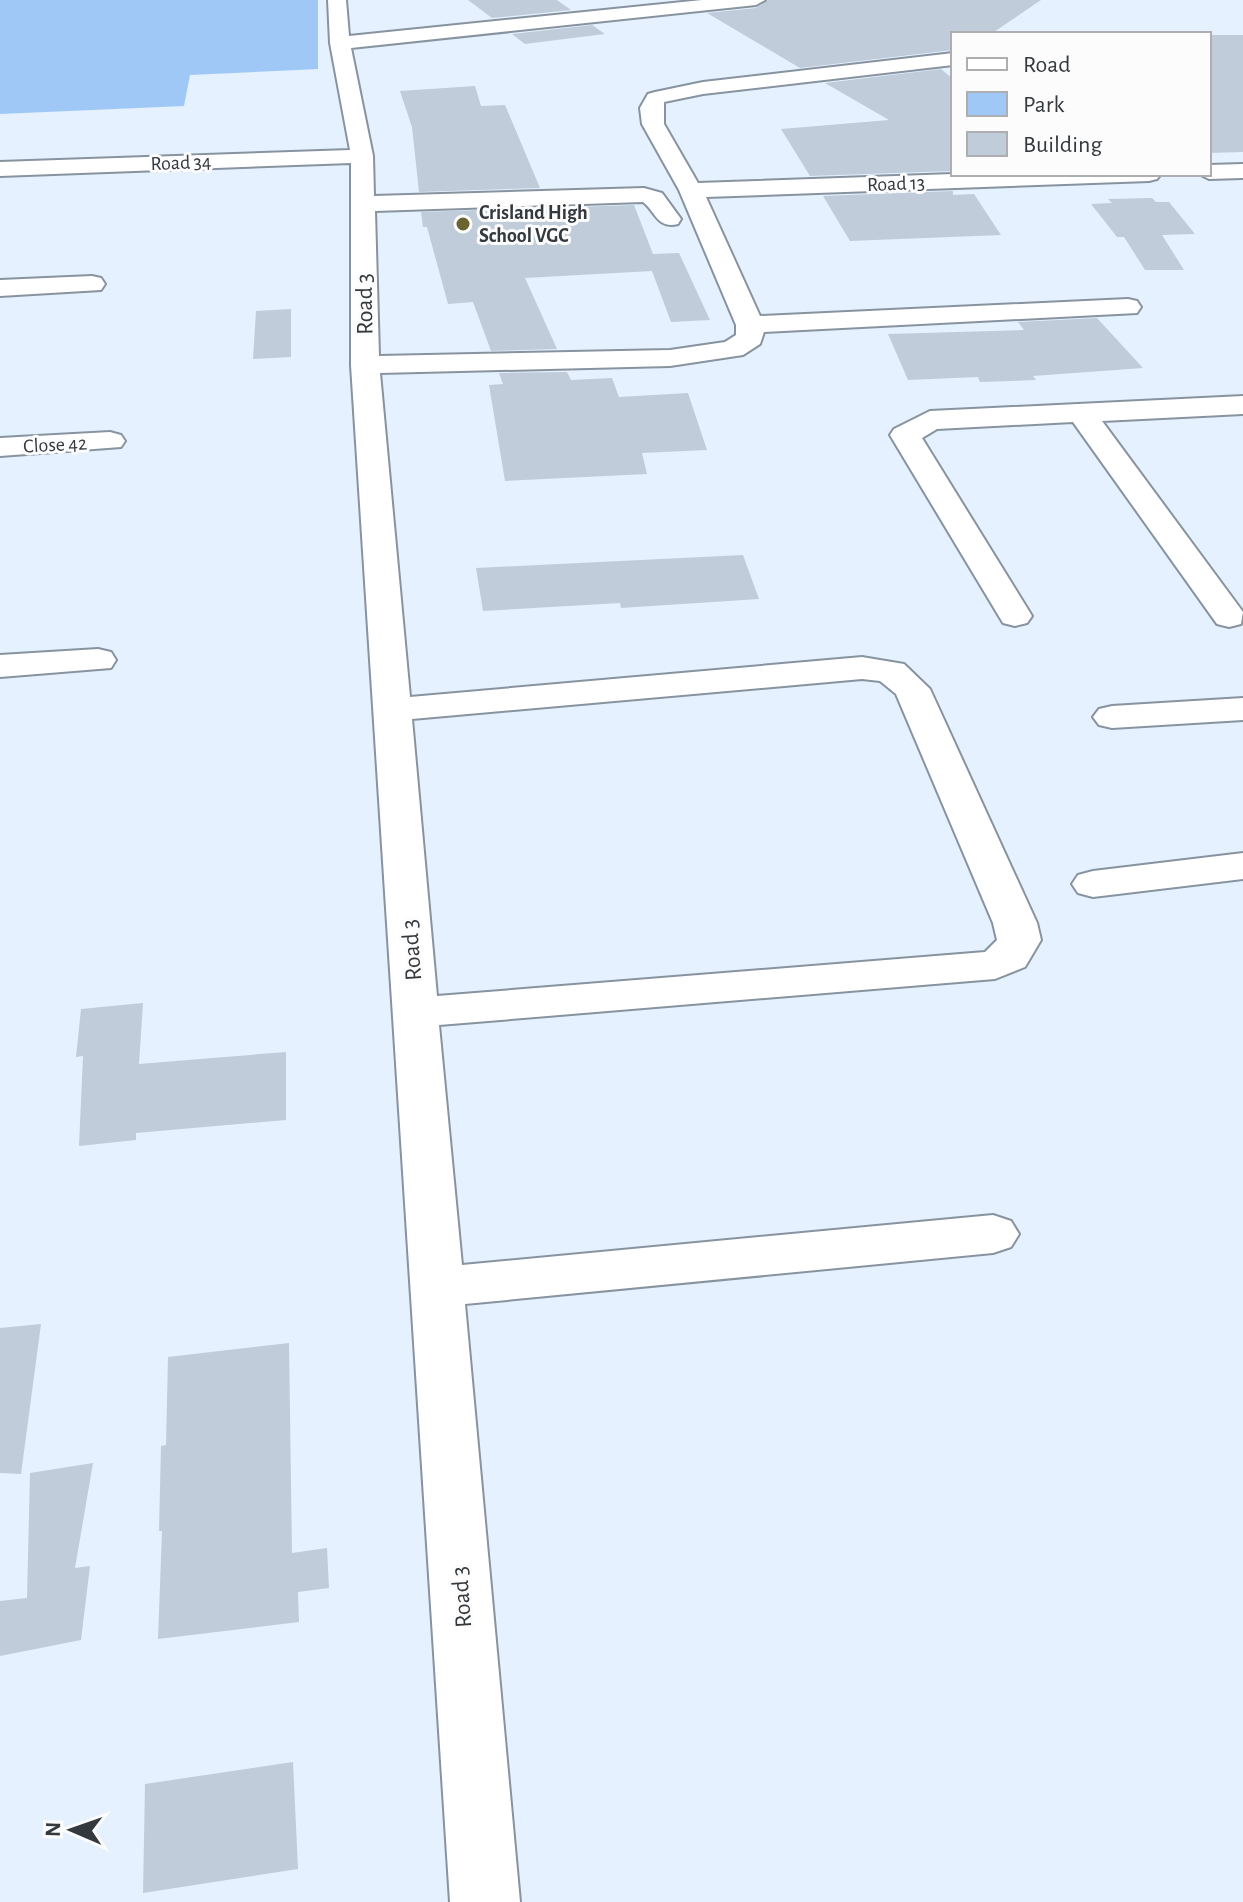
<svg xmlns="http://www.w3.org/2000/svg" width="1243" height="1902" viewBox="0 0 1243 1902" font-family="'Alegreya Sans',sans-serif">
<rect width="100%" height="100%" fill="#e5f1ff"/>
<path fill="#a0c8f6" d="M0 0H318V69L190 75 184 106 0 114Z"/>
<path fill="#c0ccd9" d="M468 0H557L571 10 492 18Z
M768 0H1041L991 34H953V50L800 68 707 13 756 8Z
M592 25 605 34 525 44 512 34Z
M1209 35H1243V152L1209 153Z
M941 69 953 79V171L810 176 781 129 889 120 825 83Z
M475 86 481 106 505 105 540 188 419 192 412 127 400 91Z
M953 191V195L974 194 1001 235 850 241 823 196Z
M1152 198 1156 202H1169L1195 234 1162 235 1184 270H1145L1124 237H1117L1091 204 1112 203 1108 199Z
M634 205 653 254 679 253 710 320 671 322 652 271 525 278 557 349 491 351 473 302 448 304 427 227H423L421 212Z
M291 309V357L253 359 256 311Z
M1097 318 1143 368 1033 376 1036 380 980 382 978 377 908 380 888 334 1024 330 1018 322Z
M567 372 571 380 612 378 619 397 688 393 707 450 642 453 647 474 505 481 489 385 503 384 499 373Z
M743 555 759 599 621 608 620 603 483 611 476 568Z
M143 1003 139 1064 286 1052V1120L136 1133V1140L79 1146 83 1056 76 1057 81 1009Z
M41 1324 21 1474 0 1473V1328Z
M289 1343 292 1553 327 1548 329 1588 298 1592 299 1622 158 1639 162 1531H159L161 1446 166 1445 168 1357Z
M93 1463 75 1568 90 1566 81 1640 0 1656V1601L27 1598 30 1473Z
M293 1762 298 1869 143 1893 145 1784Z"/>
<g fill="none" stroke-linecap="round" stroke-linejoin="round">
<defs>
<path id="minor" d="M328 0H346L349 36 702 0H765L756 5 351 48 373 156 374 196 644 188 662 193 681 219 678 224C657 229 656 212 643 202L375 211 379 356 670 350 725 342 736 335V325L679 190 642 124 640 108 648 94 655 92 703 82 953 53V65L703 94 664 102V124L698 183 953 174H1161L1157 179 1149 181 706 197 760 316 1128 299 1137 301 1141 307 1137 313 764 332 760 344 743 355 670 366 380 373 410 697 862 657 904 664 930 689 1037 923 1041 940 1025 967 995 979 439 1025 462 1265 993 1215 1011 1221 1019 1234 1011 1247 993 1253 465 1304 520 1902H450L351 365V163L0 176V162L350 150 330 43ZM862 679 880 681 896 694 993 923 997 940 985 952 437 996 412 719Z
M1243 164V178L1209 179 1199 174H1209V165Z
M92 276 101 278 105 284 101 290 0 296V280Z
M1243 396V414L1102 421 1243 612 1241 624 1229 627 1217 624 1073 422 937 429 922 438 1032 616 1027 623 1015 626 1003 623 890 435 894 429 930 411Z
M110 432 121 435 125 441 121 447 0 456V438Z
M98 649 111 652 116 660 111 668 0 677V655Z
M1243 698V720L1112 728 1099 725 1093 717 1099 709 1112 706Z
M1243 853V879L1093 897 1078 893 1072 884 1078 875 1093 871Z"/>
</defs>
<use href="#minor" stroke="#8893a0" stroke-width="4"/>
<use href="#minor" fill="#fff" fill-rule="evenodd"/>
</g>
<circle fill="#6a6430" stroke="#fcfcfc" stroke-width="3" cx="463" cy="224" r="8"/>
<g text-anchor="middle" stroke-width="6" stroke-linejoin="round" paint-order="stroke">
<g font-size="20" fill="#34393e" stroke="#fcfcfc">
<text transform="translate(181 162) rotate(-2)" y="7">Road 34</text>
<text transform="translate(896 183) rotate(-2)" y="7">Road 13</text>
<text transform="translate(55 444) rotate(-3)" y="7">Close 42</text>
</g>
<g font-size="20" font-weight="bold" fill="#34393e" stroke="#fcfcfc" text-anchor="start">
<text x="479" y="219">Crisland High<tspan x="479" dy="23">School VGC</tspan></text>
</g>
<g font-size="24" fill="#34393e" stroke="#fcfcfc">
<text transform="translate(364 304) rotate(-91)" y="8">Road 3</text>
<text transform="translate(411 950) rotate(-94)" y="8">Road 3</text>
<text transform="translate(461 1597) rotate(-94)" y="8">Road 3</text>
</g>
</g>
<rect x="951" y="32" width="260" height="144" fill="#fcfcfc" stroke="#acaeb0" stroke-width="2"/>
<rect x="967" y="58" width="40" height="12" fill="#ffffff" stroke="#acaeb0" stroke-width="2"/>
<text x="1023" y="72" font-size="24" fill="#34393e">Road</text>
<rect x="967" y="92" width="40" height="24" fill="#a0c8f6" stroke="#acaeb0" stroke-width="2"/>
<text x="1023" y="112" font-size="24" fill="#34393e">Park</text>
<rect x="967" y="132" width="40" height="24" fill="#c0ccd9" stroke="#acaeb0" stroke-width="2"/>
<text x="1023" y="152" font-size="24" fill="#34393e">Building</text>
<g transform="translate(72 1830) rotate(272)" stroke="#fcfcfc" stroke-width="6" paint-order="stroke">
<path d="M0-6L14 30L0 20L-14 30Z" fill="#34393e"/>
<text y="-12" font-size="22" font-weight="bold" text-anchor="middle" fill="#34393e">N</text>
</g>
</svg>
